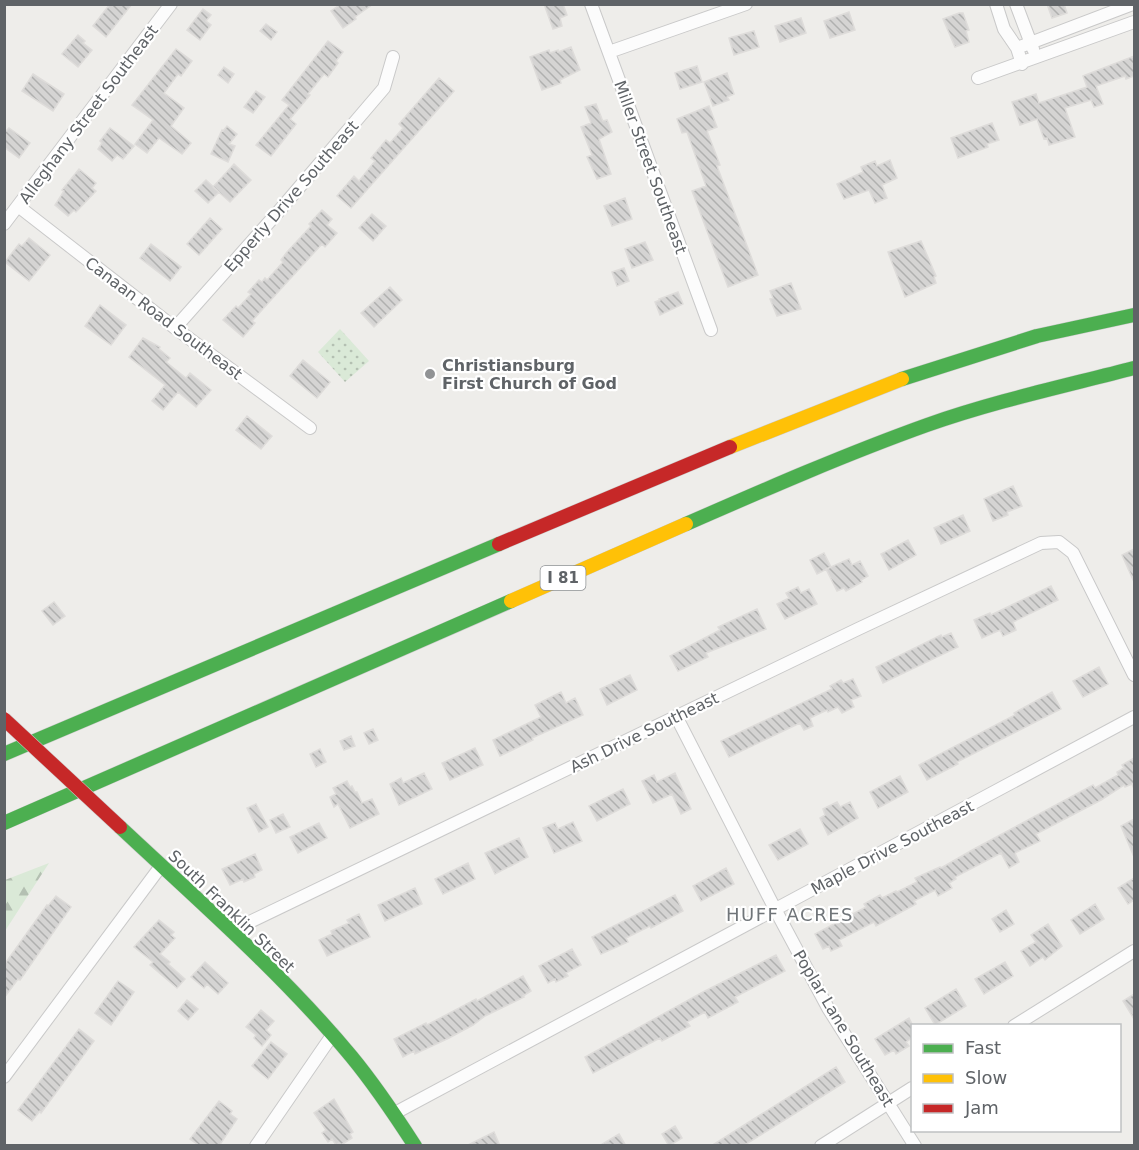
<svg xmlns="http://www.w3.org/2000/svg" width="1139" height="1150" viewBox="0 0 1139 1150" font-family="'DejaVu Sans',sans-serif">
<defs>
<pattern id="forest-firs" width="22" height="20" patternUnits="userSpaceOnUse" patternTransform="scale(1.5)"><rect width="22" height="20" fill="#dae9d7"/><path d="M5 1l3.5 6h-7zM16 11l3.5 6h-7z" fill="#b4c0b2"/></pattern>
<pattern id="park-dots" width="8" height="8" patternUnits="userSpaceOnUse" patternTransform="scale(1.5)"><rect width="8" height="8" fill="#dae9d7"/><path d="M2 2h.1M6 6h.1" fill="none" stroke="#b4c0b2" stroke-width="1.8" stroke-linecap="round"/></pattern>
<pattern id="building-back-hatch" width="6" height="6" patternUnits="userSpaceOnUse" patternTransform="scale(1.5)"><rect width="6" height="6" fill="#d5d4d3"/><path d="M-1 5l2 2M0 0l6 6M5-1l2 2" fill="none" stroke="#b0b0af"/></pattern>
</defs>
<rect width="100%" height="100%" fill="#eeedea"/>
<path fill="url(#forest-firs)" d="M49 863 5 931V880Z"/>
<path fill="url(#park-dots)" d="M340 329 369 361 345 382 318 352Z"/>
<path fill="url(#building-back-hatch)" stroke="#dedcda" stroke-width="1.5" d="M110 4H132L106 37 93 26Z
M341 4H373L355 17 356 19 343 28 331 11Z
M544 4H563L567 15 560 18 562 26 553 29Z
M1047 4H1064L1067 13 1052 18Z
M203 9 211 15 206 21 211 25 200 40 187 30Z
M849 12 855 30 830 38 824 21Z
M959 13H963L969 30 966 31 969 42 955 47 943 19Z
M801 18 806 33 780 42 775 26Z
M266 24 277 32 271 40 260 31Z
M754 31 759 47 734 55 729 38Z
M78 35 85 41 83 43 92 50 78 67 62 54Z
M328 41 343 52 336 61 338 63 328 77 324 74 308 94 310 95 290 119 296 124 271 156 256 145 289 105 282 100Z
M571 47 580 70 560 80 561 83 542 90 530 57 549 50 550 53 558 50V52Z
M176 49 192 61 181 76 178 74 164 93 184 108 171 126 191 143 182 154 159 138 147 153 135 144 153 120 132 105Z
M1134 56V76L1126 79 1125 76 1096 86 1103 104 1094 107 1091 100 1065 108 1075 137 1049 145 1047 138 1044 139 1037 119 1020 125 1012 102 1036 94 1039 103 1087 87 1083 76Z
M697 66 702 82 680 89 675 73Z
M224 67 234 74 228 83 218 75Z
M727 73 734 94 727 97 729 100 713 106 704 82Z
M33 74 64 94 53 111 22 91Z
M439 78 454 91 351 208 337 196 354 176 359 181 375 161 371 158 386 140 390 143 403 128 399 124Z
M256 91 265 97 253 113 244 107Z
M596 104 602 119 603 121 607 120 612 132 599 139 611 174 597 179 587 157 592 155 581 127 591 123 585 107Z
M709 106 717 127 707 131 720 165 717 166 758 275 728 287 692 191 706 186 687 132 682 133 677 119Z
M992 123 999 140 987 144 988 147 958 158 951 138Z
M227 126 237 134 229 144 235 146 228 162 211 154 222 130 223 131Z
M9 128 30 143 19 158 4 147V133Z
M110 128 134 146 123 159 117 155 112 161 98 149 102 143 100 141Z
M890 160 897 178 882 185 887 198 875 203 869 190 844 199 837 184 863 172 861 167 875 161 877 166Z
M234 164 251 180 230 202 213 187Z
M79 169 96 183 92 188 96 191 76 212 74 210 68 216 55 205 64 191 62 190Z
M206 180 219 192 208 203 195 191Z
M625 198 632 219 612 226 604 206Z
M322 210 332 219 327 225 337 233 325 247 322 244 279 291 252 321 255 323 243 337 223 320 236 306 238 308 251 294 248 292 259 280 262 282 265 278 267 280 283 262 281 260 287 252 311 226 309 224Z
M372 214 386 226 373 241 359 228Z
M210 218 222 229 199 255 187 244Z
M29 238 50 255 29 281 5 262 19 244 22 246Z
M921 241 936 276 934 277 936 283 905 297 888 252Z
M645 242 653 260 632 268 625 249Z
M151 244 181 267 170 281 140 258Z
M624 268 629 281 617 286 612 272Z
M791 283 801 309 777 316 770 299 773 298 770 291Z
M390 287 402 300 374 327 361 313Z
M678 292 683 304 660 315 655 302 660 300 659 299Z
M100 305 126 325 111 345 85 326Z
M143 338 160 347 159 349 170 358 166 362 186 378 190 373 211 390 196 407 178 392 163 410 152 401 165 385 129 357Z
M303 360 330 382 317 398 290 376Z
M247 416 272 436 261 449 236 430Z
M1013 486 1022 506 1007 512 1008 515 993 521 984 499Z
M963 515 970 531 941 544 934 528Z
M908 540 916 555 889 570 881 554Z
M1134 549V582L1122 555Z
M824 553 831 567 817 574 810 560Z
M849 559 852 565 860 561 868 576 861 580 862 582 846 591 844 588 837 591 826 569Z
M1051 586 1058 600 1013 622 1016 630 1003 636 1000 630 982 638 974 620 990 613 991 615Z
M798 587 801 593 809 589 817 604 785 619 777 604 789 598 786 593Z
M54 602 65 616 53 625 42 611Z
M757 609 766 629 706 653 708 657 678 671 670 656 720 630 718 627Z
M951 633 958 647 883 683 876 667 941 635 942 637Z
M1099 667 1108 684 1083 697 1073 681Z
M630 675 637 690 607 705 600 689Z
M853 679 861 696 851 700 854 707 842 713 838 707 828 712 827 710 810 718 813 726 804 730 800 723 729 757 721 741 832 689 830 686 841 680 843 683Z
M561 692 566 703 575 698 583 715 532 738 533 740 500 756 493 740 541 717 535 705Z
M1052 692 1061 709 957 762 958 764 927 780 919 765 1015 715 1014 713Z
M373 729 378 740 369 744 364 733Z
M351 736 355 746 344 750 340 741Z
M475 748 483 765 450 780 442 763Z
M320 749 326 762 316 767 310 754Z
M1134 758V789L1132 784 1125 787 1124 785 1101 800 1036 834 1040 841 1015 853 1019 862 1009 868 1001 853 955 877 956 879 949 883 952 888 938 896 935 890 914 901 916 904 876 926 874 922 839 940 842 946 831 951 829 946 823 949 815 934 866 907 864 904 880 895 882 898 896 891 897 892 917 882 915 878 940 867 941 868 974 849 1093 785 1095 788 1118 775 1117 772 1124 768 1122 765Z
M424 773 432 789 399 805 390 784 401 778 403 783Z
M675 773 691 809 681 814 672 794 653 803 642 781 654 775 657 782Z
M900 776 908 792 878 808 870 792Z
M347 781 350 787 352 786 355 792H357L362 803 372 799 379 814 350 828 338 804 334 807 330 797 336 794 333 788Z
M623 789 630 804 597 821 589 806Z
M837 802 840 807 850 802 858 818 828 835 820 818 825 815 823 809Z
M256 804 268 827 259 832 247 808Z
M283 814 290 827 276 833 270 820Z
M1134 819V857L1121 826Z
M573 822 582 841 554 853 543 828 555 823 558 829Z
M319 823 327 838 298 853 290 837Z
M800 829 808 844 778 860 769 845Z
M519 838 528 857 495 874 485 853Z
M255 854 262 870 254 874 255 877 244 882 243 879 230 885 222 869Z
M468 863 475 879 443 894 435 879Z
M726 868 734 884 701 901 693 886Z
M1134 878V900L1128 904 1118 888Z
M415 888 422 904 385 921 378 905Z
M675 895 683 911 651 928 650 926 626 938 628 942 601 954 592 937Z
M56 896 71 907 20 980 18 979 4 998V965L47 905 48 906Z
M1095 904 1104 919 1080 934 1071 920Z
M1006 910 1014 924 1000 932 992 919Z
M359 914 370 937 327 956 319 940 332 934 331 931 349 923 347 920Z
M159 920 174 932 171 935 175 938 160 954 170 962 168 964 185 979 177 988 150 965 153 962 134 947Z
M1048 924 1062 946 1045 960 1043 957 1030 966 1021 951 1036 942 1031 935Z
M572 949 581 965 566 973 568 976 556 982 555 979 548 983 539 966Z
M776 955 785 971 735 997 738 1002 708 1018 705 1012 687 1022 690 1026 662 1041 660 1038 593 1073 585 1057 703 992Z
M205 962 228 983 218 994 207 984 204 988 191 977Z
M1005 962 1013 976 984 994 975 979Z
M523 976 531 991 523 996 524 997 485 1016 473 1025 449 1038 415 1054 414 1051 403 1057 394 1039 426 1023 427 1025 476 999 477 1001Z
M118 981 134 992 111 1025 95 1013Z
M956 989 966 1006 935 1025 925 1008Z
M1134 994V1019L1123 1001Z
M187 1000 198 1009 188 1020 178 1011Z
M261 1010 274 1021 266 1030 271 1035 262 1046 254 1038 256 1035 246 1027Z
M909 1018 912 1024V1038L906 1042 909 1046 896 1054 894 1050 885 1055 875 1039Z
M79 1029 94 1041 41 1113 40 1111 32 1121 18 1110Z
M271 1042 287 1054 268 1079 252 1066Z
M836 1067 845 1082 810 1104 743 1146H711Z
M334 1099 353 1132 350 1134 352 1138 341 1145 339 1143 336 1145 332 1139 328 1142 322 1133 326 1130 314 1113Z
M219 1101 232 1111 230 1114 237 1119 219 1146H200L190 1139Z
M675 1126 682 1138 669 1146 662 1134Z
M494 1132 500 1146H466Z
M619 1134 626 1146H599Z"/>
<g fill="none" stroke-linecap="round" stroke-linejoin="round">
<defs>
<path id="street" d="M591 4 711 330
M996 4 1004 29 1017 48 1022 64
M1016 4 1033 49
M1017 48 1133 4
M609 52 746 4
M978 78 1134 22
M18 206 175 328 310 428
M4 224 171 4
M175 328 279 211 384 88 393 57
M676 716 775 909 828 1008 915 1146
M231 931 858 629 1041 543 1059 542 1073 553 1134 675
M1014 1026 1134 951
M4 1077 161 866
M395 1113 1134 717
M256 1146 333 1034
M821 1146 912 1088"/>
<path id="fast" d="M902 379 1037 336 1134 315
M686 524C766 489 846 454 927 425 995 401 1065 386 1134 368
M4 754 499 544
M4 823 511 601
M120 827C199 901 282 973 351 1056 375 1085 395 1115 415 1146"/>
<path id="slow" d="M730 447 902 379
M511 601 686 524"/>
<path id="jam" d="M499 544 730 447"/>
</defs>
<use href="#street" stroke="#c9c9c9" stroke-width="14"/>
<use href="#fast" stroke="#cbcbcb" stroke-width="15"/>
<use href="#slow" stroke="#cbcbcb" stroke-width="15"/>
<use href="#jam" stroke="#cbcbcb" stroke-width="15"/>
<use href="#street" stroke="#fcfcfc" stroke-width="12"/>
<use href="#fast" stroke="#4caf50" stroke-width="14"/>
<use href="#slow" stroke="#ffc107" stroke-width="14"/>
<use href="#jam" stroke="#c62828" stroke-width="14"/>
<defs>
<path id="jam-bridge" d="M4 719 120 827"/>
</defs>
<use href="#jam-bridge" stroke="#cbcbcb" stroke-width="15" stroke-linecap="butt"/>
<use href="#jam-bridge" stroke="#c62828" stroke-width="14"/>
</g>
<circle fill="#919395" stroke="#fff" stroke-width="2" cx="430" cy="374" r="6"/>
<g text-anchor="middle" stroke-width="4.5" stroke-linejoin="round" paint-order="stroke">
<rect fill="#fff" stroke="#8f9295" stroke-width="1.5" x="540.5" y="566" width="45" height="24" rx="4.5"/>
<g font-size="15" font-weight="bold" fill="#5f6367">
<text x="563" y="583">I 81</text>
</g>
<g font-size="16" fill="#5f6367" stroke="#fff">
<text transform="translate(88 114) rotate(-53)" y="6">Alleghany Street Southeast</text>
<text transform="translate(651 167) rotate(70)" y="6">Miller Street Southeast</text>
<text transform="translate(291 196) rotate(-49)" y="6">Epperly Drive Southeast</text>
<text transform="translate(164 318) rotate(37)" y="6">Canaan Road Southeast</text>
<text transform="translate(644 732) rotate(-26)" y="6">Ash Drive Southeast</text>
<text transform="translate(892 847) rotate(-28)" y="6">Maple Drive Southeast</text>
<text transform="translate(232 911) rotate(44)" y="6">South Franklin Street</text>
<text transform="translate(844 1028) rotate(59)" y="6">Poplar Lane Southeast</text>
</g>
<g font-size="16" font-weight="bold" fill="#5f6367" stroke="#fff" text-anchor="start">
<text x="442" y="371">Christiansburg<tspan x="442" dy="18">First Church of God</tspan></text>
</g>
<g font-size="18" letter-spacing="1.5" fill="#707579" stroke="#fff">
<text x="790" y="921">HUFF ACRES</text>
</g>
</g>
<rect width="1139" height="1150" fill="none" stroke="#5f6367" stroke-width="12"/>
<rect x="911" y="1024" width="210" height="108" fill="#ffffff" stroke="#bfc1c2" stroke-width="1.5"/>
<rect x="923" y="1044" width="30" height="9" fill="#4caf50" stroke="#bfc1c2" stroke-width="1.5"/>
<text x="965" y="1054" font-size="18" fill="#5f6367">Fast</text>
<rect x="923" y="1074" width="30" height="9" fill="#ffc107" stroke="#bfc1c2" stroke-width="1.5"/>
<text x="965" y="1084" font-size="18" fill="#5f6367">Slow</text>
<rect x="923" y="1104" width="30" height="9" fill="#c62828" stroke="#bfc1c2" stroke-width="1.5"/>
<text x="965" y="1114" font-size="18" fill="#5f6367">Jam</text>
</svg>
